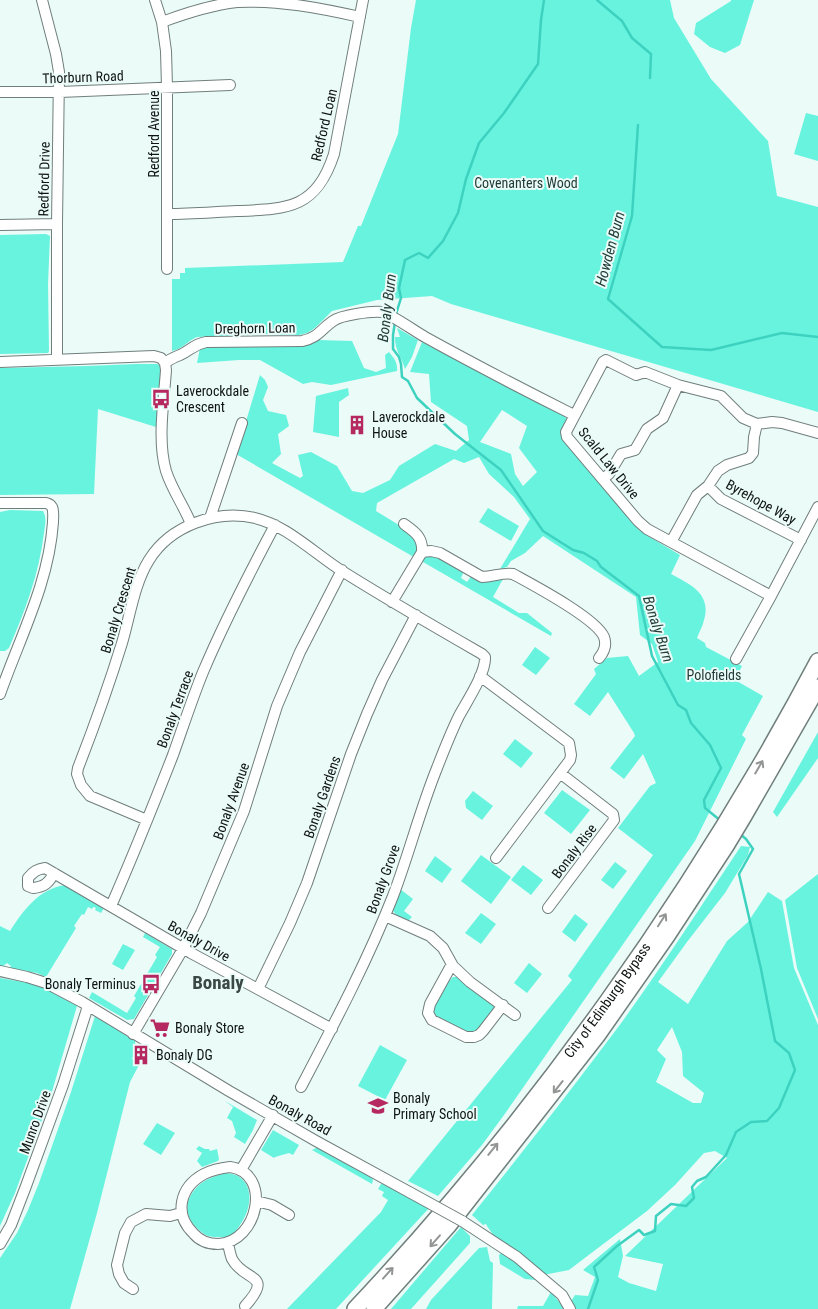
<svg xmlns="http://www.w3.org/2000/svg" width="818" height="1309" viewBox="0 0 818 1309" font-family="'Roboto Condensed',sans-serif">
<rect width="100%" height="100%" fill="#eafbf8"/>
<path fill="#68f3df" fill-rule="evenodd" d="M416 0H670L674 18 711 79 768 141 777 196 818 207V412L451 304 432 296 377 300 332 311 315 328 307 333 299 335 268 334 197 337C187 341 183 349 172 351V279H180V273H185V268L343 262 358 226H361L398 134 411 28Z
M731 0H754L740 45 725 53 710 47 694 34 696 23 731 1Z
M806 113 818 116V161L794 154Z
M46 234 50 236 48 284 49 351 48 353 0 354V235Z
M397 328 418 340 412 357 405 369C401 356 395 351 395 337H400Z
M318 340 352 341 364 368 376 372 386 368 385 355 389 352C394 358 398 363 397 371L331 385 312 382 303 384 260 360H239L197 363 200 348 213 347H272Z
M422 342 565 416C570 425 559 428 562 439L638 529 648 536 680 555 671 574C689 584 712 593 704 620 703 626 699 632 697 638L705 643 706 647 742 666 735 680 763 696 742 735 746 739 695 841 504 1115 482 1145 438 1196 408 1181 572 980 568 976 653 855 618 828 650 786 656 783 643 754 624 779 610 768 635 736 634 733 608 692 590 716 574 704 596 674 594 669 607 658 628 656 639 676 658 662 652 644 640 635 636 597 543 536 525 553 511 561 507 567 500 569 530 519 514 497 489 474 479 457 464 463 454 459 377 503 376 511 407 530 417 540 418 553 412 556 236 454 260 375 265 380 268 387 263 400 268 411 286 415 289 426 278 434 281 454 272 463 300 478 303 476 298 455 311 452 337 466 352 491 363 493 390 480 399 466 435 444 456 451 469 440 467 426 431 402 429 374 410 372ZM502 410 527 426 519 448 537 472 523 486 515 474 511 454 480 442Z
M136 364H157C158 365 160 365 161 366 165 371 157 418 156 427L98 409 94 494 0 495V368L88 366Z
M348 388 349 395 339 402V437L313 432 316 396Z
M488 508 519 526 511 541 479 522Z
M10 510 43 511C47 517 45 526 44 533 39 574 25 611 9 648L5 651H0V512Z
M428 555 441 557 464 571 461 578 467 582 472 575 483 581 503 579 493 597 519 613H527L552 633 551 636 423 562V558Z
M535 647 550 658 536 675 522 665Z
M818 732V758L777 817 773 812Z
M515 739 533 753 521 768 503 754Z
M562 790 590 810 571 834 544 813Z
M473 791 493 806 482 820 466 808 465 801Z
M741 846 750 847 748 855 725 893 687 942 658 982 688 1004 727 941 748 922 768 892 782 901 794 968 818 1025V1309H566L575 1295 588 1296 595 1277 583 1270 620 1239 623 1256 618 1277 629 1283 656 1291 663 1264 625 1256 727 1158 715 1151 704 1153 675 1185 647 1211 590 1254 569 1270 543 1275 496 1239 487 1226 486 1224 483 1225 472 1215C522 1153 571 1090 619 1026 662 967 701 906 741 846ZM672 1027 682 1052 683 1076 704 1093 701 1103H693L656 1082 666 1059 657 1050Z
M481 855 511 877 491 904 461 881Z
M435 856 452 869 442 883 425 871Z
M615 862 627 871 613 889 601 880Z
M523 865 543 880 531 895 511 880Z
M818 874V1019L797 968 785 900Z
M66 885 104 908 101 913 95 910 96 908 93 907 92 909 88 907 84 915 82 914 74 926 76 928 46 977 37 973 10 968 11 966 7 963 2 967 0 966V926L10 931C23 911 39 888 66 885Z
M400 889 413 899 404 911 412 917 407 922 400 918V917L396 915 392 909Z
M481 913 496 924 481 944 465 933Z
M575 914 588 924 575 942 562 932Z
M145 933 170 948 172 949V954L134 1019 127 1020 89 998 92 992 127 1013 136 998 134 996 157 957 155 955 160 947 143 937Z
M123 944 135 950 123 970 112 964Z
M529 963 542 974 527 993 514 983Z
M453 977H459L496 1004 481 1028 470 1035 433 1017 432 1008 449 981Z
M0 978 28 983 46 989 77 1006 51 1095 15 1193 0 1226Z
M95 1016 135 1041 136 1049 132 1059 140 1063 130 1082 97 1213 70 1309H0V1258L17 1233 28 1210 39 1183 71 1092Z
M380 1045 407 1060 385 1100 358 1086Z
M225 1101 257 1120 253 1130 245 1144 234 1137 236 1133 232 1121 227 1118 233 1107Z
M157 1123 175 1133 161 1155 143 1144Z
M273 1130 299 1145 293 1155 289 1153 275 1157 274 1158 261 1150Z
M199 1146 205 1149H209L210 1151 217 1149 219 1159 218 1161 202 1167 197 1161 202 1153 196 1149Z
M318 1147 371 1177 373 1180 372 1184 312 1150Z
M225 1173C255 1174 254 1206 240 1225 237 1230 232 1236 226 1237 223 1238 221 1237 218 1237 212 1237 209 1237 204 1234 185 1221 181 1203 198 1186 205 1179 216 1176 225 1173Z
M384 1183 430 1207 336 1309H287L381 1212 388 1200 382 1196 384 1192 378 1189 381 1184Z
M461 1227 470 1236V1243L411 1309H391Z
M487 1247 490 1261 493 1263 492 1309H426L431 1300 479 1248Z
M502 1252 539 1279 536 1280 525 1279 500 1264 499 1255Z
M551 1292 565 1309H517L518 1306H543Z"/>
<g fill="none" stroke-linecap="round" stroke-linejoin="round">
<path stroke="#3dd2bf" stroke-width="2.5" d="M597 0 622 21 632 38 651 54 650 78
M638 125 632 216 608 299 662 347 711 350 782 333 818 337
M396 314 401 298 399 288 405 260 419 253 428 258 443 241 458 213 466 179 479 143 504 113 538 64 541 20 544 0
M395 322 393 335V349L399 357 401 364 402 377 408 381 417 398 455 434 501 470 543 531 573 550 584 553 597 561 601 567 639 596 652 656 678 705 686 710 691 723 710 745 721 768 704 800 705 808 721 821
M588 1309 598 1280 594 1267 617 1246 639 1230 644 1235 655 1231 656 1216 671 1204 686 1206 694 1198 692 1187 697 1181 706 1177 726 1155 736 1132 751 1122 767 1121 779 1108 795 1070 789 1053 775 1041 761 969 739 874 753 849 746 839 740 834"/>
<defs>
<path id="minor" d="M42 0 56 54 59 72 57 224V360
M155 0 162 22 166 51 167 87V269
M162 22C186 13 211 5 237 2 279 0 320 8 360 17
M0 92H60L230 85
M168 214C191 214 214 212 237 211 288 209 316 209 334 154L363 0
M0 225 57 224
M0 362 154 356 161 358 165 363
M165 363C170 359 175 357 180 355 191 350 192 345 206 342L302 341C318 338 321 329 333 321 341 315 371 311 382 312 389 313 416 332 425 337 474 364 524 390 574 415
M165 363 166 370C164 401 157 440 166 471 172 490 184 506 191 524
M603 479 609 474 621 454 635 450 647 429 663 418 678 385
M708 486 721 499 801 540
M0 503H46C49 504 50 504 52 507 54 511 53 517 53 522 49 583 20 637 0 694
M210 518 242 423
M404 524C415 532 423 537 422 552
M671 542 697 495 708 486 718 471 727 465 749 458 753 453 754 437 757 424
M771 596 818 507
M392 602 422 552 431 551 440 553 482 577C493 577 503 572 513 574 533 585 596 618 604 637 607 645 604 652 599 658
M736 659 771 596 647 529 638 521 567 437 566 432 603 362 606 360 636 375 645 372 678 385 721 396 743 418 757 424 772 422 782 423 818 433
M480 676 569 743 571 755 570 760 496 858
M147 820 90 796 81 785 77 774 78 768C94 727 109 685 122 643 130 616 134 584 149 560 170 526 216 509 255 518 286 525 315 554 342 571 388 600 435 627 482 654L485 657C486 673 467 701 459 716 451 732 444 750 437 768 420 810 409 854 393 896 367 962 334 1024 301 1087
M54 873C49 883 44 887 33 888L28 886V878C33 872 37 869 45 868L191 953 332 1029
M111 906C133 856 153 806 173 755 183 727 192 699 203 672 224 622 249 574 275 525
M548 908 614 820 613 814 560 773
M385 916 430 936 443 948 453 966 470 982 515 1015
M452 964 430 1004 428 1013 432 1020 466 1037H474L479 1035 483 1031 503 1005
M0 971 27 977 46 983 82 1002 229 1091 316 1141 411 1193
M258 989 290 923 307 883 351 754 367 714 382 680 416 615
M133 1034 183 949 201 913 244 811 277 706 300 652 342 570
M230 1167C273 1173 258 1243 218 1244 209 1244 200 1241 194 1234 173 1214 180 1187 204 1174 212 1170 221 1168 230 1167Z
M241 1170 273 1115
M256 1201 272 1205 289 1215
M462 1221 517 1257 562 1295 570 1309
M228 1243C229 1248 230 1254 232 1259 244 1282 275 1273 245 1306
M0 1244 11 1225 26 1186 63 1085 88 1006
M133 1289 124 1283 119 1274 117 1265 125 1233 131 1222 146 1214 170 1216 181 1213"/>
<g id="highway">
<path id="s1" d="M355 1309C536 1116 694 895 818 661"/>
<path d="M374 1309 449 1225 597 1036 667 936 726 846 744 816 818 687"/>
</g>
</defs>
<use href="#minor" stroke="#707e7c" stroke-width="12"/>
<use href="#highway" stroke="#707e7c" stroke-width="18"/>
<use href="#minor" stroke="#fff" stroke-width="10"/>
<use href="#highway" stroke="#fff" stroke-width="15"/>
<defs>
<path id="minor-bridge" d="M411 1193 462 1221"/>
</defs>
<use href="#minor-bridge" stroke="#707e7c" stroke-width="12" stroke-linecap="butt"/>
<use href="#minor-bridge" stroke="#fff" stroke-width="10"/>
</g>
<defs><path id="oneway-shaft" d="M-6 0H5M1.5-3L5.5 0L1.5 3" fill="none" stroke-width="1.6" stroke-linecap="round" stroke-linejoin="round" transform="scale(1.25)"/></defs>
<g stroke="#939595">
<use href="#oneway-shaft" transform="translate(759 767) rotate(-60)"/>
<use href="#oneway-shaft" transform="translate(662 920) rotate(-57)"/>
<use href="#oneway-shaft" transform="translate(558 1087) rotate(128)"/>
<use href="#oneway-shaft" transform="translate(493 1149) rotate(-51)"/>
<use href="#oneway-shaft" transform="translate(435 1241) rotate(131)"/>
<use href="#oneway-shaft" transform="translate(388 1273) rotate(-48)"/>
</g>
<defs>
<symbol id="bus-bare" viewBox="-9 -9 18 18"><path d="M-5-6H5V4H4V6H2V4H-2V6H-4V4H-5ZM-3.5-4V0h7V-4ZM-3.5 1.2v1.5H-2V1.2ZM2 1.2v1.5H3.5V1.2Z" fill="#b52860" stroke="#eafbf8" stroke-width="2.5" paint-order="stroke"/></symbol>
<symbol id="building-bare" viewBox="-9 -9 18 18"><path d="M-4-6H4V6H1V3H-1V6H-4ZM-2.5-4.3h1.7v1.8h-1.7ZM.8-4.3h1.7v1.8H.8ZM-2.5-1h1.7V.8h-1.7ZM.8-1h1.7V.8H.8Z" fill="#b52860" stroke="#eafbf8" stroke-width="2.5" paint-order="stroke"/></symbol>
<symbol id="supermarket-bare" viewBox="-9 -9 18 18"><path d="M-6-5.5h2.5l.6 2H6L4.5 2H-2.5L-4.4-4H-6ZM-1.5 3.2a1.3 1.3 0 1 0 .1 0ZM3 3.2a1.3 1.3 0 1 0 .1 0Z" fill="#b52860" stroke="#eafbf8" stroke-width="2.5" paint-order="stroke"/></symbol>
<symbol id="school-bare" viewBox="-9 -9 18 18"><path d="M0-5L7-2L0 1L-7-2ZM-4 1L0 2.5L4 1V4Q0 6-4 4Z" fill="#b52860" stroke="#eafbf8" stroke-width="2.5" paint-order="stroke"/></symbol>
</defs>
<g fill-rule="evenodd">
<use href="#bus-bare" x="147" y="385" width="28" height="28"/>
<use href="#building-bare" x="343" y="411" width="28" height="28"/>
<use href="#bus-bare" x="137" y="970" width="28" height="28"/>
<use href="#supermarket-bare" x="146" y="1014" width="28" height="28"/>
<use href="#building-bare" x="127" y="1041" width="28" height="28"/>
<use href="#school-bare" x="364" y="1092" width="28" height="28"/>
</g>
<g text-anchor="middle" stroke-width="4" stroke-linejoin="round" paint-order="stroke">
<g font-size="14" fill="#0f1413" stroke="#eafbf8">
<text transform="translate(83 77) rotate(-2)" y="5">Thorburn Road</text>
<text transform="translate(324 125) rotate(-77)" y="5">Redford Loan</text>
<text transform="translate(154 134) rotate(-90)" y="5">Redford Avenue</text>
<text transform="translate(44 179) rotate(-89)" y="5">Redford Drive</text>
<text transform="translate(255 328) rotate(-1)" y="5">Dreghorn Loan</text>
<text transform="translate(609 463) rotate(51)" y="5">Scald Law Drive</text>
<text transform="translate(761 502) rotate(29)" y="5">Byrehope Way</text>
<text transform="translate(118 610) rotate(-73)" y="5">Bonaly Crescent</text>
<text transform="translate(175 709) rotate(-70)" y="5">Bonaly Terrace</text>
<text transform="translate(322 797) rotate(-71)" y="5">Bonaly Gardens</text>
<text transform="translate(231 801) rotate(-70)" y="5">Bonaly Avenue</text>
<text transform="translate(574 851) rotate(-53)" y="5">Bonaly Rise</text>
<text transform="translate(383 879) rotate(-70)" y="5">Bonaly Grove</text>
<text transform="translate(199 941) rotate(29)" y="5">Bonaly Drive</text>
<text dy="5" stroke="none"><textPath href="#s1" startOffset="399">City of Edinburgh Bypass</textPath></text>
<text transform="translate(300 1115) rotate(29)" y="5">Bonaly Road</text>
<text transform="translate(35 1122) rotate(-70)" y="5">Munro Drive</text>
</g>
<g font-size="14" fill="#223a36" stroke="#eafbf8">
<text x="526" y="188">Covenanters Wood</text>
<text x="714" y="680">Polofields</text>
</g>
<g font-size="14" fill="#0f1413" stroke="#eafbf8" text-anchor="start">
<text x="176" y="396">Laverockdale<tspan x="176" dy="16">Crescent</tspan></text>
<text x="372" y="422">Laverockdale<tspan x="372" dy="16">House</tspan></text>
<text x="136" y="989" text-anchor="end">Bonaly Terminus</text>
<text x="175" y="1033">Bonaly Store</text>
<text x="156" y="1060">Bonaly DG</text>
<text x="393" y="1103">Bonaly<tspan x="393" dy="16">Primary School</tspan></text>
</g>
<g font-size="15" font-style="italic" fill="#243c38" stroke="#eafbf8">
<text transform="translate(610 249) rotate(-75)" y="5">Howden Burn</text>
<text transform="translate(387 308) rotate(-83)" y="5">Bonaly Burn</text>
<text transform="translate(658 629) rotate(72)" y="5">Bonaly Burn</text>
</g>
<g font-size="19" font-weight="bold" fill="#3b4846" stroke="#eafbf8">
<text x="218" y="989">Bonaly</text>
</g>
</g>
</svg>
